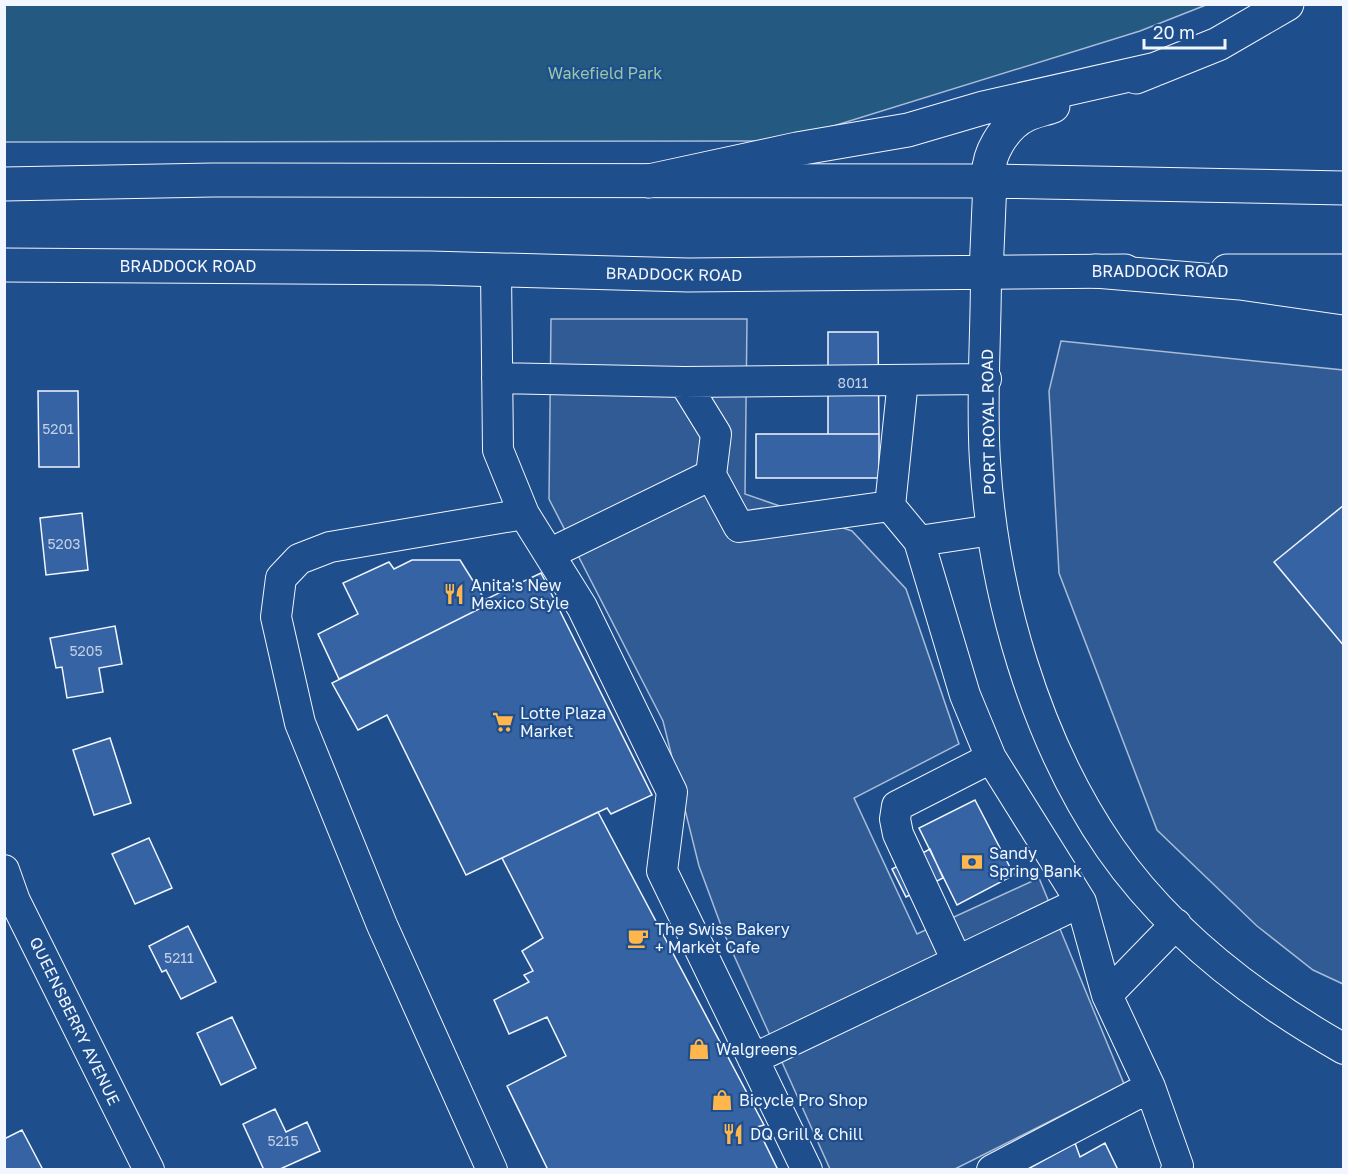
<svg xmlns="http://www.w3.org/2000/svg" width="1348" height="1174" viewBox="0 0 1348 1174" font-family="'Golos Text',sans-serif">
<rect width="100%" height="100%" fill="#1f4e8c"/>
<path fill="#245a82" stroke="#a8bbd7" stroke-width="1.5" d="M4 5H1206L1140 31 785 141 5 142Z"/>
<path fill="#305b95" stroke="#a8bbd7" stroke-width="1.5" d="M551 319H747L745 494 852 531 906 589 959 744 854 798 917 934 1039 878 1124 1084 955 1169H830L723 931 699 866 663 721 549 499Z
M1061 341 1343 370V984L1313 970 1257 926 1157 830 1059 573 1049 391Z"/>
<path fill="#3563a3" stroke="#f2f6ff" stroke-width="1.5" d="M828 332H878L879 434H828Z
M38 391H78L79 467H39Z
M756 434H879V478H756Z
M1344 505V646L1274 562Z
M82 513 88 570 46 575 40 518Z
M412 560H460L485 600 478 603 481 608 339 679 318 634 358 614 343 583 389 562 394 569Z
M541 573 652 795 611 814 607 808 466 875 387 715 358 730 332 683 481 608 478 603Z
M115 626 122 664 99 668 103 692 67 698 62 667 56 668 50 638Z
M110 738 131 803 94 815 73 750Z
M975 800 1014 875 957 905 919 828Z
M598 812 764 1125 757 1127 778 1170H548L507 1086 566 1056 547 1017 509 1034 494 1000 529 982 524 975 533 971 522 951 543 938 502 858Z
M149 838 172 888 135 904 112 854Z
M930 849 943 878 906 897 892 869Z
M188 926 216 982 181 999 166 970 162 972 149 946Z
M232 1017 256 1068 221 1085 197 1033Z
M275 1109 286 1132 307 1122 320 1151 278 1170H264L243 1124Z
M22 1130 43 1170H4V1139Z
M1075 1143 1080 1157 1105 1143 1118 1170H1026Z"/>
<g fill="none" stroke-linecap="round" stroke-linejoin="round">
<defs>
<path id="minor" d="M496 271 498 450 524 514 582 607 672 792 662 871 807 1170
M986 274C986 336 981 400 985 461 993 593 1035 739 1110 848 1169 933 1254 998 1344 1049
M497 378 684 382 986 379
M684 382 716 434 711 475 739 527 890 506 919 541 965 695 991 758 1081 902 1107 995 1150 1087 1178 1166 1176 1170
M890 506 903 380
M919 541 992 530
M549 554 711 475
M4 870 15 901 149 1170
M957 961 898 834 895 819 897 806 991 758
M1107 995 1176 924
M753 1059 1081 902
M492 1170 382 925 300 723 276 617 281 578 299 559 330 547 524 514
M992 1170 1150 1087"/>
<path id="major" d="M4 184 213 180 990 181 1344 188
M4 265 431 268 688 275 1125 271
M1227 271H1344
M986 274 990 181"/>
<path id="highway" d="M1136 77 1218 44 1287 4
M649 181 797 149 908 130 983 108 1156 69
M990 181C984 157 1005 125 1026 115 1034 111 1045 109 1053 106
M1095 271 1240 283 1344 298"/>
</defs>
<use href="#minor" stroke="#f2f6ff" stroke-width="32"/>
<use href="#major" stroke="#f2f6ff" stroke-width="35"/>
<use href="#highway" stroke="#f2f6ff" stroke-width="35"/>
<use href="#minor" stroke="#1f4e8c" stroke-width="30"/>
<use href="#major" stroke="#1f4e8c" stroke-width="33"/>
<use href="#highway" stroke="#1f4e8c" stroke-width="33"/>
</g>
<defs>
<symbol id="restaurant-bare" viewBox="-9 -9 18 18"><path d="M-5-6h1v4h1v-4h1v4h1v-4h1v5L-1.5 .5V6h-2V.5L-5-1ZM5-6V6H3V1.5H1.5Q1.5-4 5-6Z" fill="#ffb74d" stroke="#1f4e8c" stroke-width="2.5" paint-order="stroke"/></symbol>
<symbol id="supermarket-bare" viewBox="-9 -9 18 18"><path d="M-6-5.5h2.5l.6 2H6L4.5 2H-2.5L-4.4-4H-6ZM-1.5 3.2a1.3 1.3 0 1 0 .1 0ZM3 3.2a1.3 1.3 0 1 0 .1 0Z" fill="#ffb74d" stroke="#1f4e8c" stroke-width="2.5" paint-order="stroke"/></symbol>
<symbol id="bank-bare" viewBox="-9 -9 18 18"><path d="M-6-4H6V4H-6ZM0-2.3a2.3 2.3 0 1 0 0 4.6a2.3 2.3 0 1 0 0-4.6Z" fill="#ffb74d" stroke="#1f4e8c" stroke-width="2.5" paint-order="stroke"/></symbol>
<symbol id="cafe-bare" viewBox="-9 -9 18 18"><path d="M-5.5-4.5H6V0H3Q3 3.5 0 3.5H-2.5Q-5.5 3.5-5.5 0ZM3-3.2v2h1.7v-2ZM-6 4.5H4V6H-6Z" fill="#ffb74d" stroke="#1f4e8c" stroke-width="2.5" paint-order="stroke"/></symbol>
<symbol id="shop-bare" viewBox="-9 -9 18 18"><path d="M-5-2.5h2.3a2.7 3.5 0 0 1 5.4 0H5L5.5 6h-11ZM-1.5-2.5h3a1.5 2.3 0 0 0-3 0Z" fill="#ffb74d" stroke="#1f4e8c" stroke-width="2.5" paint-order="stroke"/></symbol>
</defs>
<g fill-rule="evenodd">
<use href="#restaurant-bare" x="439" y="579" width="30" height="30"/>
<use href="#supermarket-bare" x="488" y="707" width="30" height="30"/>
<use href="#bank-bare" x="957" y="847" width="30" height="30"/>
<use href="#cafe-bare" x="623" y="923" width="30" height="30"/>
<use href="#shop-bare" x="684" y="1034" width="30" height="30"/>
<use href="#shop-bare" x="707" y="1085" width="30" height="30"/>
<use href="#restaurant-bare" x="718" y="1119" width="30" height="30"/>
</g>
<g text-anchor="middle" stroke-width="4.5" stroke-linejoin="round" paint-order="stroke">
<g font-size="14" fill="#c3d1e8">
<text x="853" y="388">8011</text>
<text x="58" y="434">5201</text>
<text x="64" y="549">5203</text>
<text x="86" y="656">5205</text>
<text x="179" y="963">5211</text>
<text x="283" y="1146">5215</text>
</g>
<g font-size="16" fill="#97c8a6" stroke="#1f4e8c">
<text x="605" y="79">Wakefield Park</text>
</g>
<g font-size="16" fill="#f2f6ff" stroke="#1f4e8c">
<text x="188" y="272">BRADDOCK ROAD</text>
<text x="1160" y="277">BRADDOCK ROAD</text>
<text transform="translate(674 274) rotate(1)" y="6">BRADDOCK ROAD</text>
<text transform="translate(988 422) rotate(-91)" y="6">PORT ROYAL ROAD</text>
<text transform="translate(75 1021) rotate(64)" y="6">QUEENSBERRY AVENUE</text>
</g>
<g font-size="16" fill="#f2f6ff" stroke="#1f4e8c" text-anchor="start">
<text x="471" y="591">Anita's New<tspan x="471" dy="18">Mexico Style</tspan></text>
<text x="520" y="719">Lotte Plaza<tspan x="520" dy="18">Market</tspan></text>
<text x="989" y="859">Sandy<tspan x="989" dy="18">Spring Bank</tspan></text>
<text x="655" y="935">The Swiss Bakery<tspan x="655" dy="18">+ Market Cafe</tspan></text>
<text x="716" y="1055">Walgreens</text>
<text x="739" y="1106">Bicycle Pro Shop</text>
<text x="750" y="1140">DQ Grill &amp; Chill</text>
</g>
</g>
<rect width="1348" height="1174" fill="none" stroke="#f2f6ff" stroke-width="12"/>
<path d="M1144 39v9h81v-9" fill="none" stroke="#f2f6ff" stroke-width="3"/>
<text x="1153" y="39" font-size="18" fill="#f2f6ff" stroke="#1f4e8c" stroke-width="4.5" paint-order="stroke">20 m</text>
</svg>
